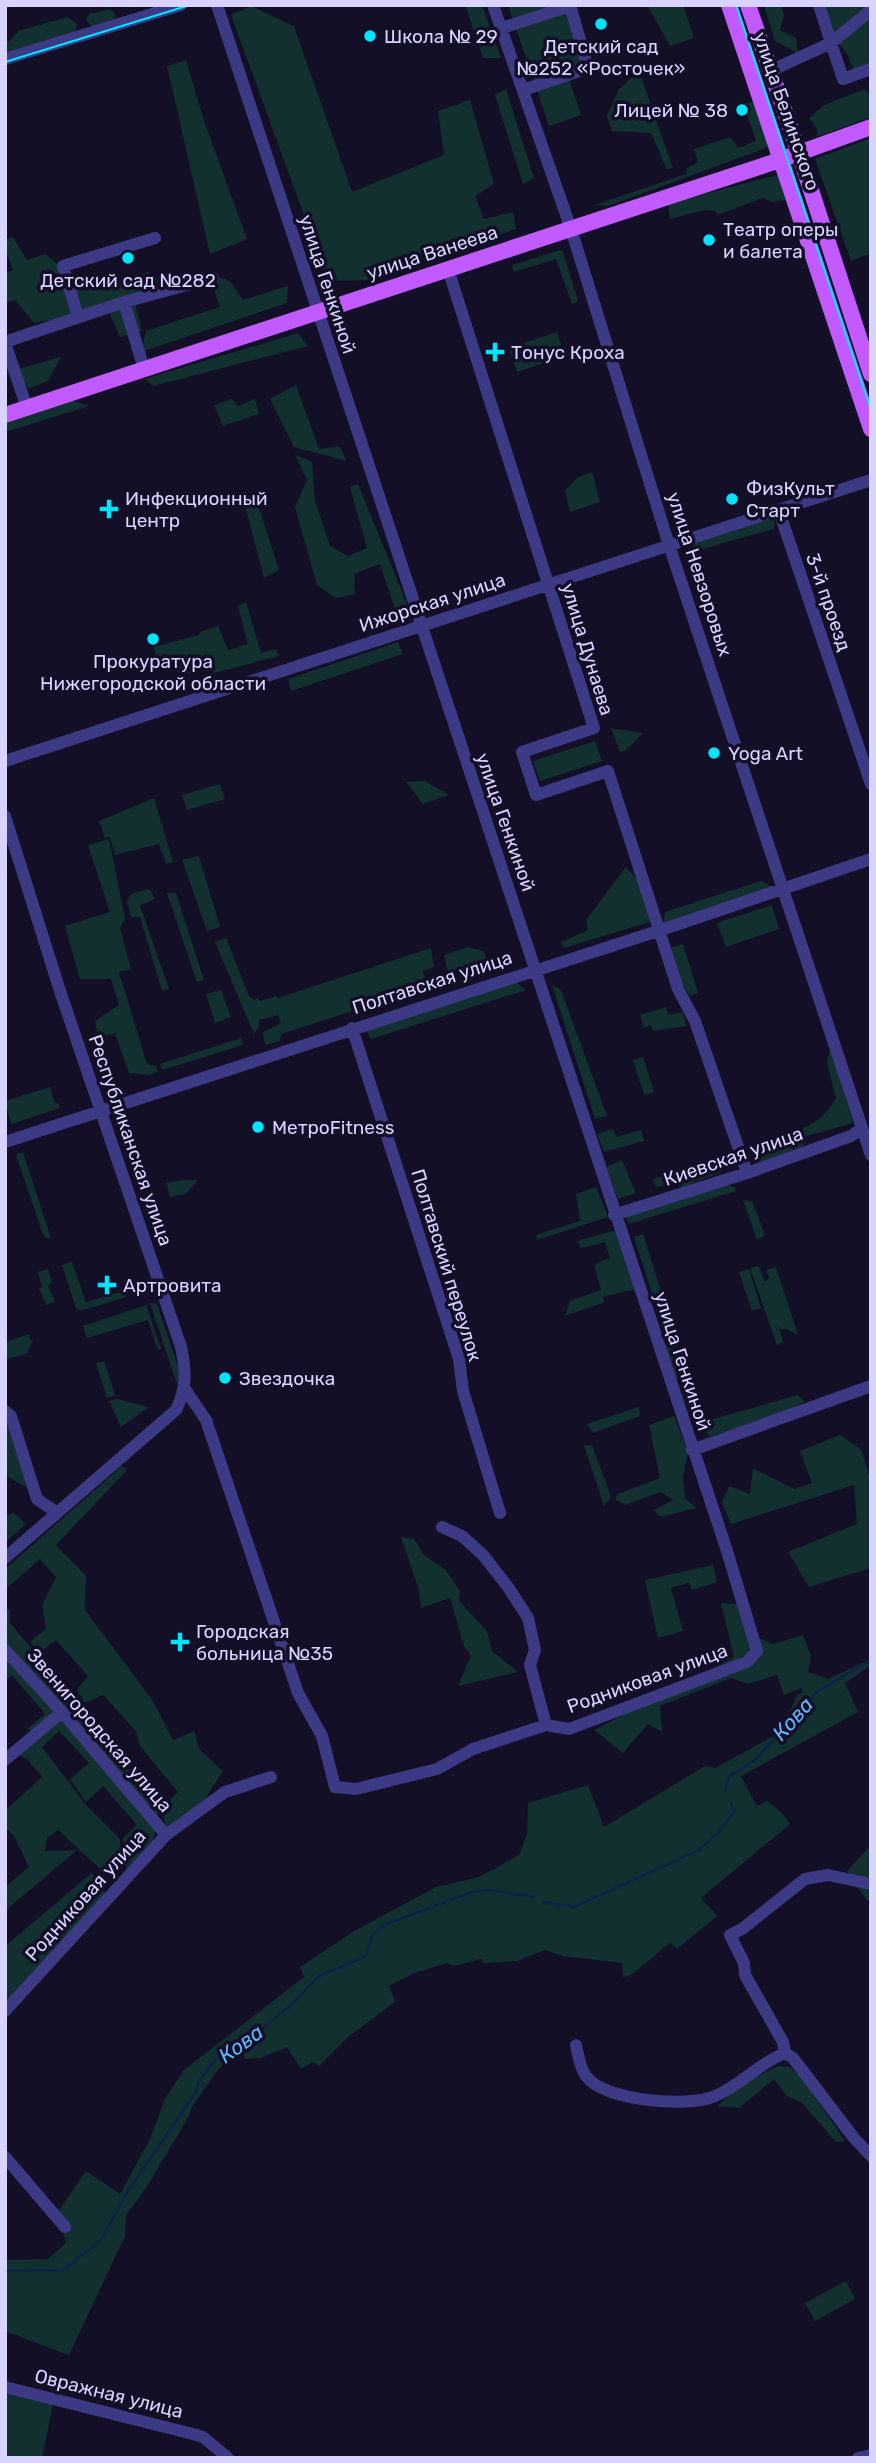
<svg xmlns="http://www.w3.org/2000/svg" width="876" height="2463" viewBox="0 0 876 2463" font-family="Rubik,sans-serif">
<rect width="100%" height="100%" fill="#130f26"/>
<path fill="#12302f" d="M465 5H482L501 58H483Z
M508 5H564L583 65 570 82 581 115 549 126Z
M647 5H683L694 38 670 46Z
M764 5H781L784 15 780 30 796 38 798 53 775 41Z
M822 5H871V75L855 79C853 63 846 47 832 38Z
M251 6 294 26 352 192 444 155 438 111 470 100 494 184 475 196 484 219 513 212 516 229 366 280 328 281 231 15Z
M109 9 115 13 114 21 92 27 86 20 89 14Z
M67 17 77 24 75 34 5 56V41H10L18 31Z
M186 60 203 118 247 239 210 254 167 66Z
M639 71 673 168 667 170 651 133 612 131 607 116 619 89Z
M506 89 534 178 523 184 495 95Z
M865 89 871 96V117L817 137V129L809 118 824 105Z
M755 102 769 147 608 206 595 205 686 174 687 168 698 162 694 149 730 137 739 148 756 141 743 103Z
M871 138V253L851 261 815 159Z
M778 175 786 200 772 202 762 198 718 215 715 211 704 210 670 219 668 203Z
M13 237 27 260 45 254 58 264 81 291 148 272 158 279 208 274 230 281 243 300 288 286 287 303 141 352 146 331 220 307 211 281 135 303 142 331 120 337 108 310 34 323 15 300 5 303V273L13 270 5 249V240Z
M560 250 563 252 578 301 572 304 556 259 514 272 512 265Z
M557 332 565 356 517 372 509 348Z
M298 333 308 346 153 386 144 379Z
M61 357 48 381 28 389 18 369Z
M296 385 319 449 339 446 347 461 294 447 270 399Z
M232 399 238 406 255 399 259 414 223 426 214 405Z
M70 400 89 406 5 432V420Z
M295 455 312 462 315 501 330 546 348 556 367 548 350 487 358 484 410 611 397 615 380 564 354 574 355 594 336 598 317 585 295 507 307 480Z
M592 472 600 502 570 512 565 490 577 478Z
M260 494 264 503 259 508 279 570 264 578 244 502Z
M775 517 774 529 691 552 689 545Z
M246 602 261 653 276 649 279 656 214 673 211 667 189 674 159 668 153 647 199 635 200 632 218 626 228 650 248 644 238 606Z
M398 642 403 654 291 691 288 679Z
M611 728 643 733 625 751 620 752Z
M595 741 602 761 540 781 533 761Z
M424 781H425L449 795 423 804 406 782Z
M220 784 225 799 187 810 182 795Z
M154 798 173 862 166 864 159 844 115 855 110 837 105 838 99 821Z
M109 839 125 919 120 928 131 969 119 972 147 1064 156 1066 158 1072 150 1075 129 1073 115 1033 98 1038 95 1021 119 1005 111 979H80L65 926 110 912 88 845Z
M199 856 220 927 207 931 182 860Z
M626 867 640 883 653 921 564 948 561 942 588 930 586 920Z
M761 881 773 887 663 923 665 912Z
M147 889 151 891 155 899 140 905 169 989 162 991 140 917H131L127 902 130 895Z
M167 893H176L204 980 197 982Z
M772 905 779 929 726 947 717 923Z
M226 938 249 996 254 1000 258 998 260 1001 276 996 278 998 431 948 434 967 423 971 425 978 437 975 441 983 281 1034 280 1041 265 1045 263 1032 281 1023 278 1015 259 1020V1027L254 1034 215 942Z
M683 944 698 993 690 996 679 979 671 948Z
M468 947 483 951 487 959 448 972 444 955Z
M515 981 526 990 371 1039 366 1030Z
M552 985 561 990 607 1116 595 1119Z
M221 990 231 1017 215 1023 206 994Z
M666 1007 668 1015 682 1012 687 1026 653 1031 651 1025 644 1028 640 1015Z
M241 1038 243 1045 162 1070 160 1064Z
M830 1047 853 1123 803 1137 804 1146 756 1163 755 1146C786 1135 820 1129 836 1098L827 1064Z
M643 1057 654 1092 644 1095 633 1060Z
M50 1087 55 1103 59 1104 60 1108 11 1124 5 1101Z
M612 1129 617 1137 641 1130 644 1141 604 1152 597 1134Z
M23 1152 51 1238H46L42 1232 16 1155Z
M622 1160 636 1193 618 1199 607 1167Z
M711 1160 721 1172 683 1187 671 1184 656 1187 653 1179Z
M182 1180H198L186 1194 170 1197 166 1183Z
M725 1185 735 1187 736 1191 628 1224 626 1216Z
M596 1187 608 1217 537 1240 536 1235 580 1221 576 1194Z
M743 1200 752 1201 765 1235 757 1240Z
M616 1230 636 1289 602 1297 605 1302 565 1316 570 1301 601 1290 594 1264 610 1258 605 1242 581 1248 577 1241Z
M643 1234 689 1381H685L698 1404 685 1403 680 1381 682 1380 676 1379 665 1346 668 1344 634 1237Z
M72 1262 86 1302 124 1291 126 1297 80 1311 76 1309 62 1265Z
M759 1266 765 1282 769 1278 766 1270 776 1267 798 1335 786 1329 781 1330 778 1324 783 1342 777 1345 750 1268Z
M48 1269 52 1282 48 1285 55 1302 46 1305 39 1288 42 1287 38 1272Z
M749 1269 761 1308 752 1311 739 1272Z
M150 1303 157 1304 180 1373 177 1384Z
M146 1305 161 1349 158 1350 148 1320 87 1338 83 1326Z
M29 1334 30 1340H33L27 1353 5 1360V1342Z
M104 1361 115 1395 107 1398 96 1363Z
M798 1395 805 1401 779 1415 710 1436 696 1424Z
M116 1399 149 1407 121 1427 109 1401Z
M5 1404 27 1488 5 1475Z
M639 1407 640 1416 593 1433 587 1424Z
M674 1416 688 1452 683 1477 685 1499 697 1508 660 1517 654 1510 673 1500 661 1492 625 1505 615 1499 618 1494 660 1478 649 1425Z
M840 1435 861 1449 871 1481V1568L809 1587 788 1552 857 1524 854 1485 731 1524 722 1503 729 1486 750 1494 753 1468 794 1489 812 1483 800 1451Z
M584 1445H592L611 1497 604 1506Z
M122 1466 127 1470 56 1545 86 1576 85 1610 153 1701 173 1740 194 1731 200 1750 223 1771 203 1802 166 1829 162 1807 178 1792 140 1746 136 1731 103 1695 85 1703 77 1690 88 1676 56 1640 39 1653 30 1642 46 1628 42 1605 56 1577 40 1559 5 1590V1569Z
M13 1512 26 1524 5 1543V1517Z
M401 1537 414 1539 423 1554 446 1570 460 1591 459 1601 487 1631 492 1651 518 1672 458 1686 471 1656 464 1646 450 1598 421 1608 419 1590Z
M713 1565 717 1582 692 1590 689 1583 671 1588 683 1631 658 1638 645 1580Z
M721 1603 745 1605 758 1638 773 1644 803 1635 811 1656 808 1672 828 1679 871 1659V1665L845 1683 858 1712 741 1776 757 1806 767 1801 782 1813 790 1824 701 1898 717 1916 677 1949 670 1943 631 1975 623 1977 622 1963 563 1956 544 1950 517 1961 484 1963 481 1959 454 1966 448 1963 417 1972 389 1986 395 2002 348 2037 319 2066 312 2062 301 2069 287 2047 261 2058 245 2059 242 2051 219 2068 192 2107 189 2116 146 2188 126 2215 125 2236 69 2355 5 2331V2260L48 2259 66 2243 58 2212 86 2171 120 2194 150 2139 165 2099 184 2070 304 1977 300 1967 356 1930 436 1887 479 1877 519 1855 527 1834 528 1803 588 1785 604 1827 705 1766 715 1768 781 1732 797 1695 803 1692 801 1688 784 1695 777 1675 748 1684 731 1678 660 1706 662 1732 648 1724 623 1753 594 1730 734 1657Z
M5 1606 10 1611V1623L77 1701 84 1715 112 1748 128 1755 122 1762 160 1807 152 1847 127 1875 123 1838 137 1825 103 1786 86 1802 70 1779 89 1763 59 1731 42 1747 86 1805 120 1839 123 1864 107 1875 58 1830 47 1838 45 1851 77 1850 5 1911V1887L29 1867 14 1836 5 1828V1805L8 1808 42 1777 27 1759 18 1754 42 1732 27 1729 45 1714 12 1675 5 1680Z
M871 1845V1898L867 1901 847 1871Z
M92 1873 107 1896 11 2001 5 1997V1946Z
M778 2066 790 2067 801 2077 845 2141 836 2142 801 2102 787 2096 774 2079 739 2108 717 2106C735 2090 755 2076 778 2066Z
M846 2281 855 2299 815 2321 805 2303Z
M5 2392 53 2404 42 2458H5Z"/>
<g fill="none" stroke-linecap="round" stroke-linejoin="round">
<path stroke="#0c2248" stroke-width="2.5" d="M726 1788 730 1776 756 1759 818 1691 871 1660
M543 1902 574 1907 699 1850 721 1829 734 1812 731 1802
M5 2271 63 2270 101 2240 128 2191 196 2092 199 2081 216 2059 235 2050 289 2007 319 1976 366 1956 373 1934 384 1925 472 1892 488 1890 534 1897"/>
<path stroke="#3d3a85" stroke-width="12" d="M493 5 571 229 669 545 871 1155
M819 5 831 43 871 10
M502 28 570 6
M5 59 181 5
M770 71 831 43 843 79 871 69
M523 90 588 68 570 5
M448 269 594 728 522 752 536 795 608 771 678 989 695 1021 747 1173
M124 302 144 369
M78 317 63 266 155 238
M5 342 124 302 213 278
M5 343 27 408
M779 511 871 784
M5 761 871 480
M5 816 60 991 181 1347C186 1370 187 1388 176 1410L5 1558
M352 1028 459 1359 463 1391 500 1513
M5 1142 661 930 871 859
M614 1215 747 1173 851 1136 862 1128
M185 1389 206 1420 298 1693 322 1736 335 1787 356 1789 437 1769 473 1749 546 1725 569 1729 747 1662 757 1651 727 1551 217 5
M5 1411 11 1416 37 1499 56 1512
M692 1450 871 1386
M442 1527 462 1536 483 1555 508 1587 528 1618 535 1650 530 1665 546 1725
M5 1650 62 1712 166 1835
M5 1760 62 1712
M5 2011 166 1835 225 1792 271 1777
M576 2045C578 2054 580 2069 586 2076 603 2101 689 2108 715 2096 740 2086 759 2063 785 2053L793 2058 854 2138 871 2156
M785 2053 783 2042 745 1975 744 1963 730 1935 742 1929 805 1879 828 1875 871 1884
M5 2157 65 2227
M5 2387 193 2434 203 2437 228 2458
M858 2458 871 2455"/>
<path stroke="#c25bff" stroke-width="16" d="M729 5 871 429
M748 5 794 138 871 374
M5 415 771 163 871 127"/>
<path stroke="#00e5ff" stroke-width="2" d="M736 5 871 410
M5 62 190 5"/>
</g>
<g fill="#00e5ff" stroke="#130f26" stroke-width="2.5">
<circle cx="601" cy="24" r="7"/>
<circle cx="370" cy="36" r="7"/>
<circle cx="742" cy="110" r="7"/>
<circle cx="709" cy="240" r="7"/>
<circle cx="128" cy="258" r="7"/>
<path d="M491.5 341.5h7v7h7v7h-7v7h-7v-7h-7v-7h7z"/>
<circle cx="732" cy="499" r="7"/>
<path d="M105.5 498.5h7v7h7v7h-7v7h-7v-7h-7v-7h7z"/>
<circle cx="153" cy="639" r="7"/>
<circle cx="714" cy="753" r="7"/>
<circle cx="258" cy="1127" r="7"/>
<path d="M103.5 1274.5h7v7h7v7h-7v7h-7v-7h-7v-7h7z"/>
<circle cx="225" cy="1378" r="7"/>
<path d="M176.5 1631.5h7v7h7v7h-7v7h-7v-7h-7v-7h7z"/>
</g>
<g text-anchor="middle" stroke-width="7" stroke-linejoin="round" paint-order="stroke">
<g font-size="19" fill="#d9d4ff" stroke="#130f26" text-anchor="start">
<text x="384" y="43">Школа № 29</text>
<text x="601" y="53" text-anchor="middle">Детский сад<tspan x="601" dy="22">№252 «Росточек»</tspan></text>
<text x="728" y="117" text-anchor="end">Лицей № 38</text>
<text x="723" y="236">Театр оперы<tspan x="723" dy="22">и балета</tspan></text>
<text x="128" y="287" text-anchor="middle">Детский сад №282</text>
<text x="511" y="359">Тонус Кроха</text>
<text x="746" y="495">ФизКульт<tspan x="746" dy="22">Старт</tspan></text>
<text x="125" y="505">Инфекционный<tspan x="125" dy="22">центр</tspan></text>
<text x="153" y="668" text-anchor="middle">Прокуратура<tspan x="153" dy="22">Нижегородской области</tspan></text>
<text x="728" y="760">Yoga Art</text>
<text x="272" y="1134">МетроFitness</text>
<text x="123" y="1292">Артровита</text>
<text x="239" y="1385">Звездочка</text>
<text x="196" y="1638">Городская<tspan x="196" dy="22">больница №35</tspan></text>
</g>
<g font-size="19" fill="#d9d4ff" stroke="#130f26">
<text transform="translate(787 111) rotate(71)" y="7">улица Белинского</text>
<text transform="translate(432 252) rotate(-18)" y="7">улица Ванеева</text>
<text transform="translate(328 284) rotate(72)" y="7">улица Генкиной</text>
<text transform="translate(700 574) rotate(72)" y="7">улица Невзоровых</text>
<text transform="translate(432 602) rotate(-18)" y="7">Ижорская улица</text>
<text transform="translate(829 602) rotate(71)" y="7">3-й проезд</text>
<text transform="translate(588 649) rotate(73)" y="7">улица Дунаева</text>
<text transform="translate(506 822) rotate(71)" y="7">улица Генкиной</text>
<text transform="translate(432 982) rotate(-18)" y="7">Полтавская улица</text>
<text transform="translate(131 1140) rotate(71)" y="7">Республиканская улица</text>
<text transform="translate(733 1156) rotate(-19)" y="7">Киевская улица</text>
<text transform="translate(447 1265) rotate(73)" y="7">Полтавский переулок</text>
<text transform="translate(683 1361) rotate(72)" y="7">улица Генкиной</text>
<text transform="translate(647 1678) rotate(-20)" y="7">Родниковая улица</text>
<text transform="translate(100 1730) rotate(49)" y="7">Звенигородская улица</text>
<text transform="translate(85 1895) rotate(-48)" y="7">Родниковая улица</text>
<text transform="translate(109 2393) rotate(14)" y="7">Овражная улица</text>
</g>
<g font-size="21" font-style="italic" fill="#62b6ff" stroke="#130f26">
<text transform="translate(793 1719) rotate(-48)" y="7">Кова</text>
<text transform="translate(241 2044) rotate(-36)" y="7">Кова</text>
</g>
</g>
<rect width="876" height="2463" fill="none" stroke="#d9d4ff" stroke-width="14"/>
</svg>
